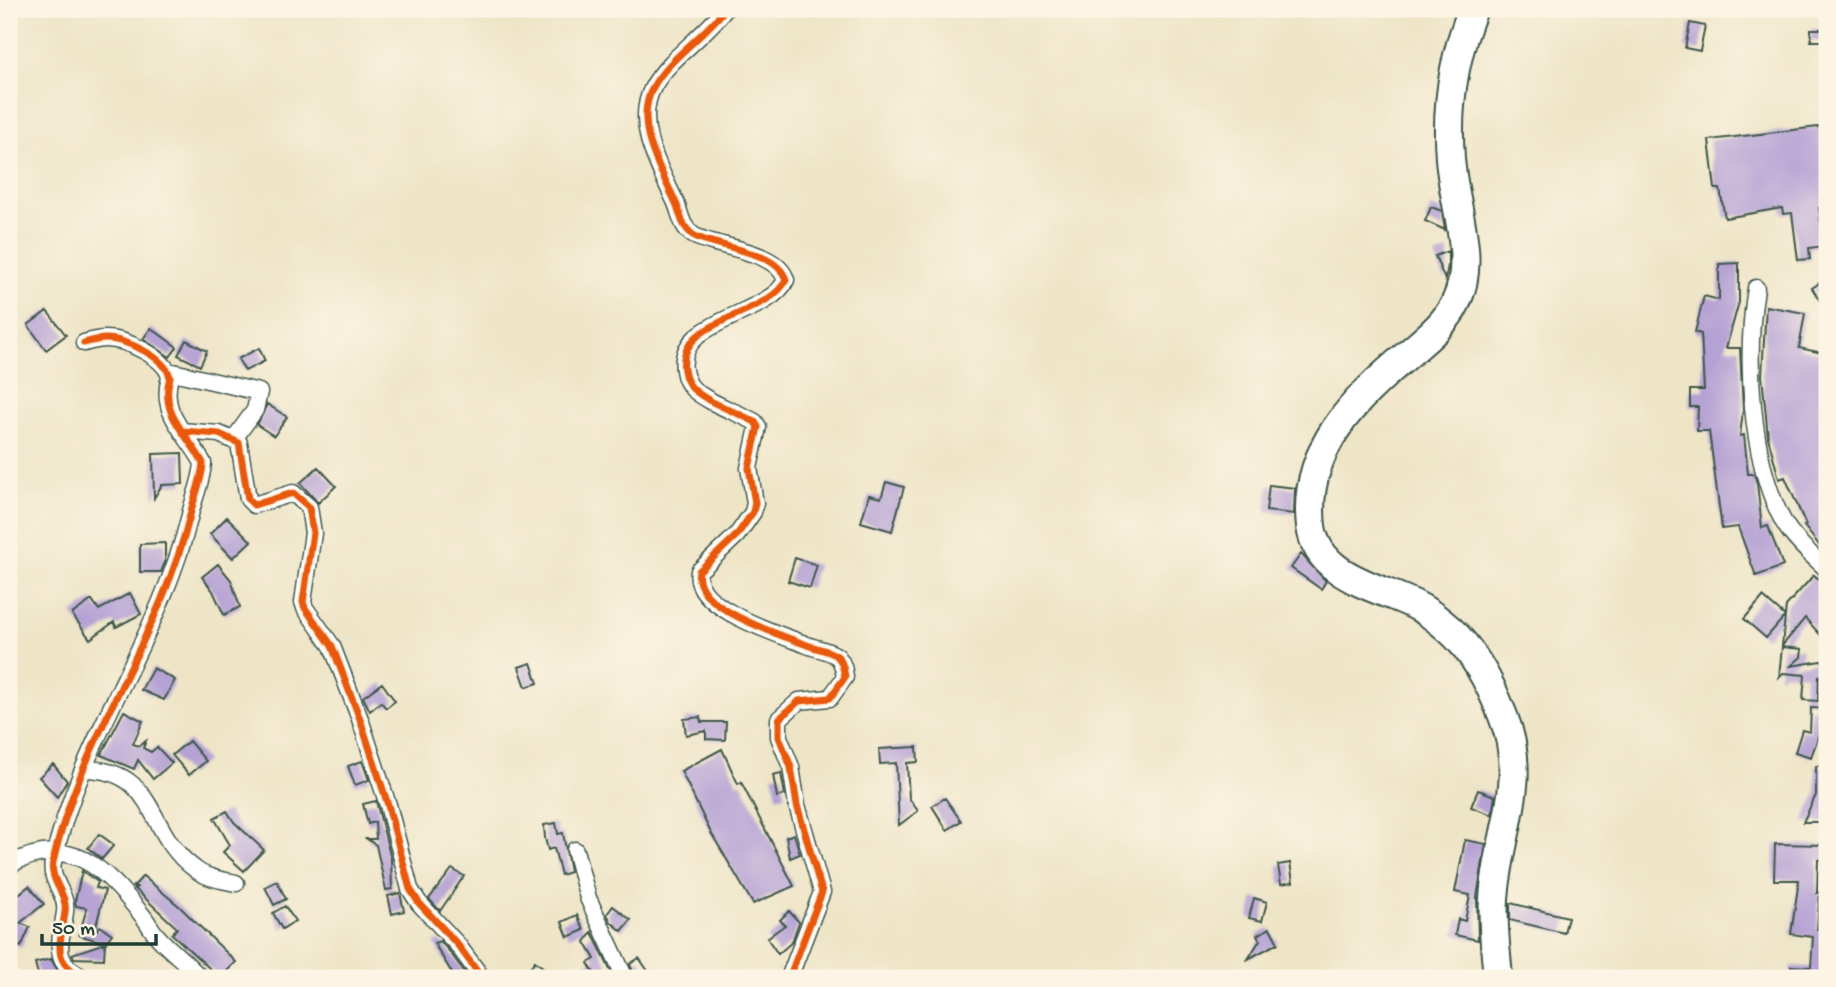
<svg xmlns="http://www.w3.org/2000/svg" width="1836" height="987" viewBox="0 0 1836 987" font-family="'Gochi Hand',sans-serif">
<rect width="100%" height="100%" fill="#fcf5e5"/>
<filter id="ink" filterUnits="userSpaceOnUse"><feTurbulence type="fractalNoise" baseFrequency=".0143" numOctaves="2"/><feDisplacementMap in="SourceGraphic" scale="14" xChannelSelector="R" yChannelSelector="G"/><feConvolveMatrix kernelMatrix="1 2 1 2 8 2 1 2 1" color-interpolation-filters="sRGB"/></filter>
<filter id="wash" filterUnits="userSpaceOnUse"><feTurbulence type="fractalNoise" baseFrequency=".00686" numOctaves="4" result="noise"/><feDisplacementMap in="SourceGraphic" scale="28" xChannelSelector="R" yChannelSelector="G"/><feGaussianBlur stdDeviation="1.57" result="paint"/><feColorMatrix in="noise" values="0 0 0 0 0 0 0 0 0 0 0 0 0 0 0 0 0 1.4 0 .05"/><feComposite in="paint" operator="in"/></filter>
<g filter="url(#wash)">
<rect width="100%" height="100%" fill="#eee5c7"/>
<g id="blocks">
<path fill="#b5a2d4" d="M1690 23 1705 26 1700 51 1685 48Z
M1811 29H1826L1827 41H1811Z
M1827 126V206L1819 208 1824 246 1809 248 1810 259 1798 260 1792 213 1783 214 1782 208 1725 218 1720 189H1715L1709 140Z
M1431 207 1442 211 1445 230 1425 221Z
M1448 251V266L1445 280 1435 256Z
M1739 263V302L1726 348H1740L1743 410 1740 436 1744 435 1748 474H1754L1757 483 1762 528 1768 526 1783 566 1756 576 1738 527 1722 529 1709 431H1697L1698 407H1690V390H1704L1701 334 1695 332 1704 296 1719 300V264Z
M1827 278V312L1812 288Z
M1766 306 1805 313 1799 348 1827 354V555L1804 526 1806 525 1785 477 1779 479 1768 437 1762 375Z
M47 311 66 335 46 350 28 325Z
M151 328 177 347 170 357 143 339Z
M186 340 207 351 200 366 178 355Z
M259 348 265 361 245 371 238 359Z
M267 404 287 417 274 436 257 425Z
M182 453 183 484 162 485 154 498 153 454Z
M318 467 336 486 318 503 300 483Z
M886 482 904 487 892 531 861 522 869 495 881 498Z
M1269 485 1295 488 1294 514 1266 511Z
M227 517 251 541 233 558 210 534Z
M165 543V562L161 572H140V544Z
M1301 554 1326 581 1321 589 1291 568Z
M795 558 817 565 810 588 788 581Z
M218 564 231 580 240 607 224 615 213 591 202 577Z
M1814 575 1827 586V642L1805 618 1782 646 1785 616 1766 638 1744 619 1763 597 1785 616 1786 606Z
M130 593 141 614 116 627 114 622 90 639 72 614 92 600 99 610Z
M1782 647 1802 649 1801 657 1791 666 1827 660V674L1819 676 1818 701 1803 700 1805 675 1783 673 1779 677Z
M531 663 538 683 526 687 519 667Z
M153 668 175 680 164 700 141 690Z
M382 683 395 701 386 708 381 702 370 711 363 697Z
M1811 708 1827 709V729H1821L1811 757 1795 752 1802 730 1810 732Z
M124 711 143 721 133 744 139 746 146 741 143 748 151 752 157 747 172 763 153 779 138 760 134 769 101 755Z
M700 717 701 722H726L725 740 706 739V731L686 735 684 719Z
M189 741 206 761 189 775 172 755Z
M917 747 918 762 907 763 909 798 918 811 899 825 896 763 880 764 879 749Z
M722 749 738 784 741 782 794 886 753 904 710 831 681 771Z
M362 761 369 780 355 785 348 766Z
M53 764 67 781 57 797 39 777Z
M1816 766H1827V822H1803L1816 795Z
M781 773 785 795 777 797 773 775Z
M1478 790 1495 796 1492 815 1471 807Z
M945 798 961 821 947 830 932 806Z
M376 801 391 859 392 889 386 890 376 845 367 839H376L375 822 368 824 363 804Z
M227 811 234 822 264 850 244 871 223 852 230 845 214 818Z
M556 823 558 834 563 833 570 872 561 875 554 848 548 850 545 838 544 825Z
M99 834 114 845 102 859 88 848Z
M794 834 800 854 790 858 786 837Z
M1465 840 1486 844 1477 897 1478 940 1455 935 1458 919 1465 921 1470 895 1455 892Z
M1775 844 1827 845V859L1818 860 1817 893 1820 892 1817 929 1827 930V978H1791V966L1811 967 1813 937 1791 934 1799 880H1774Z
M1290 863 1293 882 1281 884 1278 865Z
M452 869 464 876 440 911 429 899Z
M82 871 98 882 96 888 105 890 94 934 100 926 112 934 105 943 104 959 74 958 72 954 105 943 79 935 87 908 76 906 75 901Z
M143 876 179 906 236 962 220 978 172 934 177 928 132 886 138 888 134 886Z
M277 881 286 899 274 905 265 887Z
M29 886 44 904 20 923 30 927 21 947 9 942V902Z
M400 893 404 911 392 914 388 896Z
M1254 898 1267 902 1262 921 1249 918Z
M1510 903 1568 917 1564 933 1510 920Z
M285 906 295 921 282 929 273 913Z
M613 906 631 920 622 931 611 922 607 914Z
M789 911 799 922 792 942 778 954 767 938 785 925 780 920Z
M577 915 584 930 568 937 562 922Z
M1270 928 1278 943 1248 959 1260 940 1257 935Z
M592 932 613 976 609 978H597L588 963 595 959 585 942Z
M440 941 449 951 469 978H455L434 943Z
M639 958 653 978H635L630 964Z
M51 959 58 971 65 978H39L35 963Z
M535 961 556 978H521Z"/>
</g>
</g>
<g filter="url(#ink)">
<use href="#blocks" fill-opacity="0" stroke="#3e564a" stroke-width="2"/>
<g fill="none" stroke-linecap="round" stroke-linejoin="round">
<defs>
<path id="street" d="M725 9C705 36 668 59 653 87 633 125 660 168 676 203 681 215 681 226 693 235 714 248 777 249 786 280 769 317 676 318 684 370 685 377 688 384 693 389 710 404 735 411 755 422L758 427 749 468 755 503 753 512 737 535 699 571C691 608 779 634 807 645 817 649 830 650 838 657 843 663 844 670 845 677L830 698 799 701 779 719V737L791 767 797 805 822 892 789 978
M1756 288C1745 357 1750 459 1783 521 1793 539 1812 556 1827 569
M84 343C91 341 99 339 106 339 126 339 165 357 170 377 159 414 187 433 203 463 202 481 194 497 190 515 161 636 80 739 53 862 49 881 68 894 65 912 61 943 49 963 86 978
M169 371 259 392 255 410 234 439
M182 431 219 434 239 443 248 499 254 505 293 493 309 507 313 533 303 602 305 608 332 646 360 719 388 805 410 889 419 903 457 944 482 978
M85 769C159 770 145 833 195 869 206 878 222 880 236 883
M575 850 588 898 625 978
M9 865C69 832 105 868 142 915 148 922 152 931 158 937 171 952 188 963 200 978"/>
<path id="highway" d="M1473 9C1454 56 1446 108 1450 158 1453 205 1477 258 1456 302 1446 324 1424 340 1406 356 1354 400 1302 450 1311 526 1317 576 1375 586 1413 604 1426 610 1440 621 1450 630 1475 652 1491 685 1503 716 1530 782 1498 833 1494 899 1492 925 1496 952 1498 978"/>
</defs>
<use href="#street" stroke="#3e564a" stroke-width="19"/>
<use href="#highway" stroke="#3e564a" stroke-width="32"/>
<use href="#street" stroke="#fff" stroke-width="16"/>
<use href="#highway" stroke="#fff" stroke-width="28"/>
<defs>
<path id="cycleway" d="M725 9C705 36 668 59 653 87 633 125 660 168 676 203 681 215 681 226 693 235 714 248 777 249 786 280 769 317 676 318 684 370 685 377 688 384 693 389 710 404 735 411 755 422L758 427 749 468 755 503 753 512 737 535 699 571C691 608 779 634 807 645 817 649 830 650 838 657 843 663 844 670 845 677L830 698 799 701 779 719V737L791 767 797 805 822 892 789 978
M84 343C91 341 99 339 106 339 126 339 165 357 170 377 159 414 187 433 203 463 202 481 194 497 190 515 161 636 80 739 53 862 49 881 68 894 65 912 61 943 49 963 86 978
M182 431 219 434 239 443 248 499 254 505 293 493 309 507 313 533 303 602 305 608 332 646 360 719 388 805 410 889 419 903 457 944 482 978"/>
</defs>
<use href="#cycleway" stroke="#fcf5e5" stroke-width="11"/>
<use href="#cycleway" stroke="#e8590c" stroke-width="7"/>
</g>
</g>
<rect width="1836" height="987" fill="none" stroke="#fcf5e5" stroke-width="35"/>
<path d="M42 934v10h114v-10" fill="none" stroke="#1f3d34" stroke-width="3.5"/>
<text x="52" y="934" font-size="21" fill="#1f3d34" stroke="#fcf5e5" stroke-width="5" paint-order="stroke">50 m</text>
</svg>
